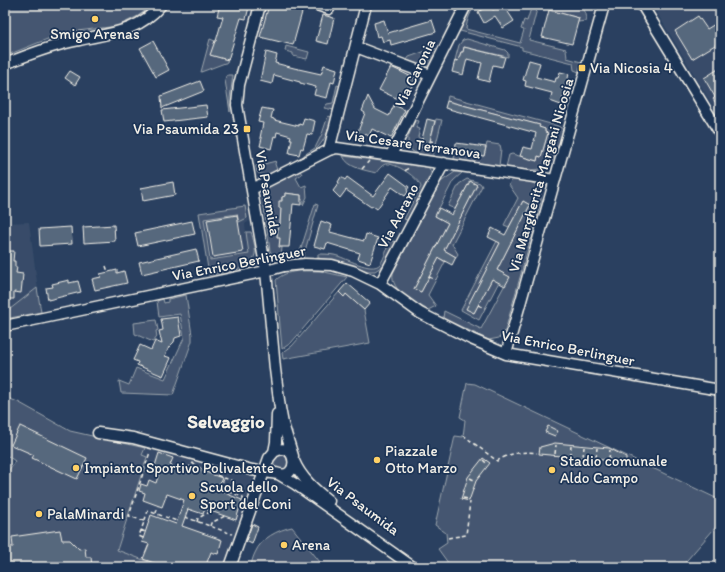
<svg xmlns="http://www.w3.org/2000/svg" width="725" height="572" viewBox="0 0 725 572" font-family="Itim,sans-serif">
<rect width="100%" height="100%" fill="#2a4060"/>
<filter id="ink" filterUnits="userSpaceOnUse"><feTurbulence type="fractalNoise" baseFrequency=".025" numOctaves="2"/><feDisplacementMap in="SourceGraphic" scale="8" xChannelSelector="R" yChannelSelector="G"/><feConvolveMatrix kernelMatrix="1 2 1 2 8 2 1 2 1" color-interpolation-filters="sRGB"/></filter>
<g filter="url(#ink)">
<path fill="#374c69" d="M652 5H720V118L695 76Z
M247 205 249 221 245 224 246 232H251L255 252 254 257 246 266 209 275 199 213Z
M29 222 41 312 5 319V223Z
M145 448 254 475 256 479 225 567H162L117 550 146 457 142 455Z"/>
<path fill="#445771" stroke="#9ca4ac" d="M5 5H153L138 16 118 26 77 31 50 38 5 56Z
M473 5H477C470 10 467 21 466 29L520 43 524 30 521 29 524 20 527 21 532 5H538L529 40 566 49 567 58 581 62 579 72 574 70 573 63 522 50V47L460 31Z
M550 5C563 5 590 1 586 21L578 22 579 18 549 10Z
M210 39 215 41 211 55 228 60 227 63H225L201 72Z
M467 39 505 50 508 53V57L464 47 463 52H461L458 61 455 60 459 45 463 40Z
M286 46 309 52 307 59 293 56V53L285 51Z
M434 48 437 49 428 67 407 60 409 57Z
M228 75H233L230 98V112L225 80 226 76Z
M337 85 340 86 334 110 324 108 327 104 333 103Z
M448 96 558 126 563 129C552 171 549 174 506 167L509 155 512 154 537 161 538 156 541 157 548 133 545 132V129L539 127V125L447 101Z
M328 116 332 117C327 136 322 148 304 157V155L315 148 322 134Z
M436 119 442 120 433 156 416 153 412 151 408 143V137L415 120 419 121 416 128 420 129 418 137 422 139 420 147 428 149Z
M487 143 500 145 501 149 499 166 454 159 455 152 484 156Z
M343 156 428 167 431 171V174L407 220 404 219 421 187C419 178 395 162 385 164 381 166 378 170 376 173 365 170 348 168 343 156Z
M276 161 275 164 277 170C271 173 264 178 257 172L256 166Z
M300 171 302 174 296 178 301 187 306 185 307 197 303 205V200L301 199V195L285 193V196L282 197 279 208H281L280 224H278L277 237 280 238V247H282L281 259C276 258 272 256 270 251L262 193 266 188Z
M455 172H463L453 181 435 216 448 223 414 289 421 292 439 258 445 262 428 295 436 306 428 310C415 302 390 292 393 273L438 185 442 181Z
M467 179 480 183 482 186 452 244 458 254 456 257 444 250 477 185 470 181 455 209 448 206 459 184Z
M512 179C529 182 542 180 541 202L505 331 499 338 489 340 443 318 444 311 481 329 509 277 497 270 530 205 523 201 509 227 504 225 518 198 509 185Z
M315 204 318 205 303 258H298Z
M245 206 247 218 239 222 237 214 204 219 210 260 249 254 246 232H251C253 239 256 247 255 254 252 271 222 273 209 275L199 213Z
M389 240 396 242 384 265 375 271H368L342 262 318 258V254C323 254 329 254 334 255 345 257 372 274 380 264 385 258 387 247 389 240Z
M497 241 500 243 467 309 474 313 492 279 499 282 479 320 461 310Z
M320 271 347 277 291 343 282 349 276 280C287 269 305 271 320 271Z
M37 288 41 312 5 319V313Z
M339 292 344 296 346 294 364 310 370 343 283 359 282 353 292 346Z
M186 295 192 335V341L173 395 121 393 119 381 129 385 136 368 165 379 184 338 180 314 159 317 157 301 163 299 164 303 168 302V299Z
M156 320 158 330 156 331 157 337 153 342 135 334 134 323Z
M467 383 475 384 720 500V522L681 567H451L438 549 447 543 446 533 435 525 455 436 463 437 465 420 460 417Z
M5 397 18 402 70 431 145 448 142 455 147 457 117 550 162 567H5V528H9L5 495V476L15 461 5 454Z
M281 453 287 455 290 465 284 470 276 468 273 463 274 458Z
M292 527 324 567H253L251 565C252 561 253 557 255 553 261 538 278 530 292 527Z"/>
<path fill="#56677d" stroke="#f4f1e8" d="M220 5H241L249 7 246 19 241 18 228 60 210 55 215 41H216L223 17 217 16Z
M269 5H304L293 45 260 37Z
M489 5H490L493 10 499 5H513L506 9 514 21 503 28 495 16 484 23 478 12Z
M549 10 579 18 572 44 542 37Z
M323 15 334 18 328 44 316 41Z
M698 16 707 29 720 21V42L692 59 675 31Z
M384 20 388 33 432 20 436 32 391 45 390 40 383 42 381 36 377 37 374 23Z
M153 41 169 70 156 77 140 48Z
M464 47 505 57 502 67 493 65 489 82 478 79 482 63 467 59 463 75 452 72 455 60 458 61 461 52H463Z
M266 52 277 55 275 63 294 68 321 74 324 65 337 69 334 83 331 82 327 98 314 95 316 87 300 83V82L274 75 272 84 260 81Z
M529 60 540 63 536 77 555 82 556 78H558L560 72 569 74 561 105 550 101 552 93 525 86 526 81 523 80Z
M391 67 416 79 406 97 399 93 396 98 379 90Z
M720 68V105L718 102 716 103 713 99 715 97 704 78Z
M70 71 80 77 75 85 65 78Z
M200 81 204 91 162 108 161 96Z
M368 96 375 109 389 116 394 105 405 110 391 138 372 129 369 136 365 134 363 137 357 134 365 113 362 111Z
M447 101 540 125 539 127 545 129V132L548 133 541 157 538 156 537 161 520 156 523 147 532 149 536 133 445 108Z
M206 105 208 117 164 122 162 110Z
M262 108 273 110 271 118 274 119V120L299 126V124L302 125 304 118 315 121 312 135 307 134 303 149 301 148 299 155 289 153 292 139H290L291 136 277 132 276 137 274 136 271 149 260 146 262 138H260L263 123 258 122Z
M427 119 435 121 428 149 420 147Z
M456 143 486 147 484 156 455 152Z
M390 173 409 187 407 190 408 192 405 196 392 187 377 209 373 206 371 207 346 190 340 198 333 191 339 183 338 182 341 177 345 180 347 177 373 196Z
M470 181 477 185 444 250 456 257 452 265 439 258 421 292 414 289 448 223 435 216 439 208 452 215Z
M173 182 175 195 143 201 141 188Z
M285 193 301 195V205L293 204 289 247H279L280 238H277L278 224H280L281 208H279V201H282V197L285 196Z
M523 201 530 205 497 270 510 277 505 286 492 279 474 313 466 309 500 243 488 237 492 228 505 235Z
M237 215 243 252 213 257 207 220Z
M192 221 195 234 138 246 135 233Z
M321 221 332 225 330 232 364 241 366 234 378 238 370 263 358 259 360 253 327 243 325 249 314 246Z
M114 225 115 241 84 243 83 227Z
M71 227 72 244 40 246 39 229Z
M196 249 199 261 142 274 139 262Z
M5 251H14L13 261H15V267H17L16 273 23 274 21 293 14 292V299H5Z
M117 270V273L124 271 127 283 95 290 92 279 101 277 100 274Z
M69 280V283L78 281 81 292 48 300 46 288 53 287 52 284Z
M347 283 370 303 364 310 346 294 344 297 339 292Z
M178 317 181 336 175 338 174 342 169 347 165 356 171 358 163 376 137 365 138 362 133 360 140 345 151 350 155 341 162 344 159 331 163 330 161 319Z
M20 426 87 458 77 479 32 458 34 455 11 445Z
M548 426 558 431 555 436 545 432Z
M555 443 609 448 626 457V462L539 454 540 447Z
M159 453 173 458 170 465 187 472 189 466 222 478 217 490 242 500 236 520 205 509 203 514 188 509 182 526 222 540 218 554 211 552 206 565 200 563 199 567H165L143 559 149 544 142 542 151 515 176 524 184 500 167 494 162 507 143 500 145 493 139 491 141 484 147 486 149 480 156 483 160 470 154 469Z
M483 458 490 463 476 481 469 501 461 499 468 477Z
M252 524 258 527 252 544 246 541Z
M60 530 62 540H70L79 549 85 548 86 557H91L92 567H5V547H13L12 537Z"/>
<g fill="none" stroke-linecap="round" stroke-linejoin="round">
<defs>
<path id="minor" d="M260 5 239 85 237 105 266 271 275 369 280 408 283 424 293 456
M317 5 329 9
M642 5 720 133
M356 47 430 75
M5 64C25 56 45 48 66 43 102 33 135 36 161 5
M329 150 366 5
M391 155 466 5
M252 189 329 150 337 148 555 180
M380 284 444 163
M5 326 266 271 284 266 305 264 332 265 353 271 380 284 420 313 471 339 506 354 720 390
M506 354 604 5
M98 433 133 438 252 470 278 474 295 484 413 567
M274 452C298 438 301 483 276 473
M294 461C301 478 315 490 329 501
M230 567 269 458 274 452 276 442 277 414"/>
</defs>
<use href="#minor" stroke="#f4f1e8" stroke-width="13"/>
<path stroke="#f4f1e8" stroke-width="1.5" stroke-dasharray="4 3" stroke-linecap="butt" d="M430 141 437 142
M362 169 369 161
M405 171 409 167
M106 266 108 272
M429 277 436 280
M478 305 485 308
M463 435 497 461C510 453 522 451 537 453
M555 454 556 445
M570 456 571 446
M583 457 584 447
M596 458 597 448
M609 459 610 450
M483 460 487 464
M192 463 205 471 233 481 229 492
M224 478 220 489 243 497V503
M470 478 474 480
M463 498 469 499
M156 513 158 506
M185 517 232 534
M144 521 129 516 150 452
M197 522 198 518 212 511
M210 526 211 523 225 516
M141 530 145 532
M143 538 139 536 148 511 177 521
M448 538 466 535 470 502
M240 563 244 567"/>
<use href="#minor" stroke="#1d3557" stroke-width="10"/>
</g>
</g>
<g fill="#ffd166" stroke="#1d3557" stroke-width="1.5">
<circle cx="95" cy="19" r="4"/>
<rect x="578" y="64" width="8" height="8" rx="2"/>
<rect x="243" y="125" width="8" height="8" rx="2"/>
<circle cx="377" cy="460" r="4"/>
<circle cx="76" cy="468" r="4"/>
<circle cx="552" cy="470" r="4"/>
<circle cx="192" cy="496" r="4"/>
<circle cx="39" cy="514" r="4"/>
<circle cx="284" cy="545" r="4"/>
</g>
<g text-anchor="middle" stroke-width="3.5" stroke-linejoin="round" paint-order="stroke">
<g font-size="15" fill="#f4f1e8" stroke="#1d3557" text-anchor="start">
<text x="95" y="39" text-anchor="middle">Smigo Arenas</text>
<text x="590" y="73">Via Nicosia 4</text>
<text x="239" y="134" text-anchor="end">Via Psaumida 23</text>
<text x="385" y="456">Piazzale<tspan x="385" dy="17">Otto Marzo</tspan></text>
<text x="560" y="466">Stadio comunale<tspan x="560" dy="17">Aldo Campo</tspan></text>
<text x="84" y="473">Impianto Sportivo Polivalente</text>
<text x="200" y="492">Scuola dello<tspan x="200" dy="17">Sport del Coni</tspan></text>
<text x="47" y="519">PalaMinardi</text>
<text x="292" y="550">Arena</text>
</g>
<g font-size="15" fill="#f4f1e8" stroke="#1d3557">
<text transform="translate(415 73) rotate(-64)" y="5">Via Caronia</text>
<text transform="translate(413 144) rotate(8)" y="5">Via Cesare Terranova</text>
<text transform="translate(541 175) rotate(-74)" y="5">Via Margherita Margani Nicosia</text>
<text transform="translate(268 193) rotate(80)" y="5">Via Psaumida</text>
<text transform="translate(398 216) rotate(-62)" y="5">Via Adrano</text>
<text transform="translate(239 263) rotate(-11)" y="5">Via Enrico Berlinguer</text>
<text transform="translate(568 348) rotate(11)" y="5">Via Enrico Berlinguer</text>
<text transform="translate(363 506) rotate(37)" y="5">Via Psaumida</text>
</g>
<g font-size="19" font-weight="bold" fill="#f4f1e8" stroke="#1d3557">
<text x="226" y="428">Selvaggio</text>
</g>
</g>
<rect width="725" height="572" fill="none" stroke="#1d3557" stroke-width="20"/>
<rect x="10" y="10" width="705" height="552" fill="none" stroke="#f4f1e8" stroke-width="1.5" filter="url(#ink)"/>
</svg>
